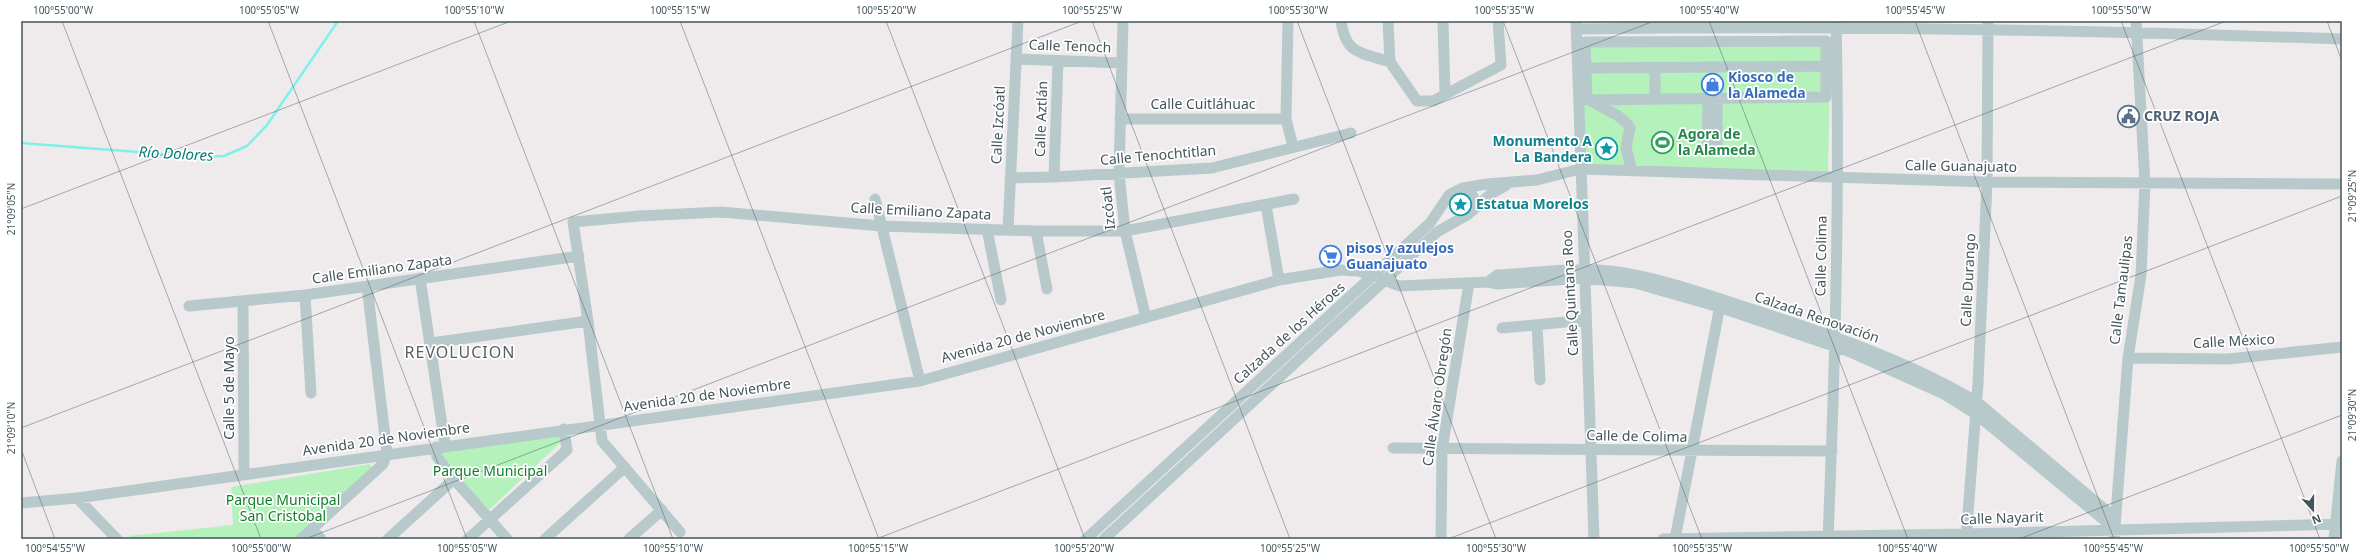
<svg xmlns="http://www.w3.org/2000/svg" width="2363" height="560" viewBox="0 0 2363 560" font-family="'Noto Sans',sans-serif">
<rect width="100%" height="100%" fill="#efebec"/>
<path fill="#b4f1bb" d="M1582 37H1831L1828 171 1585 166Z
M560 433 561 442 489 510 443 461 440 451Z
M370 464 372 468 294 539H132L129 536 233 525 231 487Z"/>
<path fill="#7ef2e9" d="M1452 204a8 8 0 1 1 16 0a8 8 0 1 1-16 0Z"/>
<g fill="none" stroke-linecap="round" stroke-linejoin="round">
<path stroke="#7ef2e9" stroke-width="2.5" d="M21 143 203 157 224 156 247 146 267 125 338 21"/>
<path stroke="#b8c9cc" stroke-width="11" d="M1123 21 1119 173 1125 231 1146 318
M1288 21 1286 119 1293 147
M1341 21C1346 55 1360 52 1390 62
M1388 21 1390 62 1417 101H1433L1501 65 1498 21
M1443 21 1445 93
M1576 21 1594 539
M1577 29C1832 25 2087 30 2342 39
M1826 41V97L1587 100 1585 42Z
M1017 59 1122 63
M1655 67V100
M1586 68 1832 66
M1590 100C1603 110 1621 113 1630 128L1626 148 1632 171
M1708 100 1707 146H1717V100
M1120 119H1286
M1054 177 1058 61
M1010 178 1054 177 1212 168 1351 133
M1463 188 1471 193 1475 201 1473 210
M875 199 920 381
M1266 205 1279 280
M987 229 1001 300
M1008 230 1018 21
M1036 231 1047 289
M420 278 445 445
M1488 282 1497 275C1534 273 1574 267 1611 271 1657 277 1702 293 1745 307 1825 333 1905 359 1977 402L2115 518
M305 295 311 393
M243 301 244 475
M189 306 305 295 579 256
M1537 325 1540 380
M1502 328 1586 320
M431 343 588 321
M2128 358 2228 359 2342 347
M436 447 437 457 454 479 507 539
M1393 448 1832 451
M77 498 117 539
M21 503 77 498 920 381 1279 280 1340 270 1358 271 1374 276 1399 286 1488 282 1498 284 1584 278 1635 283 1719 307 1848 351 1944 394 1976 414 2115 529
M312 529 321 539
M680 532 602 441 588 321 573 222 639 216 721 212 881 226 1036 231H1125L1294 199
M301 539 383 464 387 453 367 286
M388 539 454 479
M468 539 567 450 564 429
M545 539 625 467
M629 539 662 510
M1086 539 1430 223 1449 195 1463 188 1487 184 1537 180 1580 169 1987 182 2342 184
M1104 539 1437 232 1467 215 1491 194 1508 184
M1441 539 1442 450 1469 283
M1663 539 1966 534 2342 524
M1675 539 1721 300
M1828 539C1835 366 1840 194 1836 21
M1966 539 1978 384 1987 182 1988 22
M2114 539 2128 358 2141 275 2145 184 2136 21
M2334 539 2342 461"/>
</g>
<path fill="none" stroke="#43555a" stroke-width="1" stroke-opacity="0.45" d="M62 21 261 539M268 21 467 539M474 21 673 539M680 21 879 539M886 21 1085 539M1092 21 1290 539M1297 21 1496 539M1503 21 1702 539M1709 21 1908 539M1915 21 2114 539M2121 21 2320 539M2327 21 2342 61M21 209 511 21M21 428 1082 21M21 449 55 539M305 539 1654 21M876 539 2226 21M1448 539 2342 196M2019 539 2342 415"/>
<defs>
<symbol id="shop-ring" viewBox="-11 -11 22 22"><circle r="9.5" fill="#fff" stroke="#3f7fe0" stroke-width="1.5"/><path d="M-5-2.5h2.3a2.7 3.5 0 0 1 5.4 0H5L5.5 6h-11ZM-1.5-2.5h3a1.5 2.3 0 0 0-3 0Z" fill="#3f7fe0"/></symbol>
<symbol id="civic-ring" viewBox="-11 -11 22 22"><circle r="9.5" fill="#fff" stroke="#5c6f8a" stroke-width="1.5"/><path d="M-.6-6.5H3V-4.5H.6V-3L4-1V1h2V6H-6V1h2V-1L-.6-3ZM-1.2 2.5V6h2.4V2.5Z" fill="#5c6f8a"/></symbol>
<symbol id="stadium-ring" viewBox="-11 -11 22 22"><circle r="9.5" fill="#fff" stroke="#2e9e5b" stroke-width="1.5"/><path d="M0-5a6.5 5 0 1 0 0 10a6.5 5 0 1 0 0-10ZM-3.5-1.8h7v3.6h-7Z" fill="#2e9e5b"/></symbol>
<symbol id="sight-ring" viewBox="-11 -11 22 22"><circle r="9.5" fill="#fff" stroke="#0f9aa8" stroke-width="1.5"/><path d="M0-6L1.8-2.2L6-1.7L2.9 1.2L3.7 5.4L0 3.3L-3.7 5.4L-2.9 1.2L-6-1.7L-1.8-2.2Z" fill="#0f9aa8"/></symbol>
<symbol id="supermarket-ring" viewBox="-11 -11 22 22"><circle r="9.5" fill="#fff" stroke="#3f7fe0" stroke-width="1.5"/><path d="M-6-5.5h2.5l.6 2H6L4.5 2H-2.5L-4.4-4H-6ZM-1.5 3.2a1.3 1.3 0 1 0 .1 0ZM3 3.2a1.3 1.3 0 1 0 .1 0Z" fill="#3f7fe0"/></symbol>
</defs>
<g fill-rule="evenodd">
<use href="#shop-ring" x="1700" y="72" width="25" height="25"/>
<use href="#civic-ring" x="2116" y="104" width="25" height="25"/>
<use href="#stadium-ring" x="1650" y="130" width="25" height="25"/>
<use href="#sight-ring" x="1594" y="136" width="25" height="25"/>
<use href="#sight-ring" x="1448" y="192" width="25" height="25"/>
<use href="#supermarket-ring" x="1318" y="244" width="25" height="25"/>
</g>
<g text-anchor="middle" stroke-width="3.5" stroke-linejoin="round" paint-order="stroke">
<g font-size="14" fill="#43555a" stroke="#fff">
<text transform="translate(1070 46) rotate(2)" y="5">Calle Tenoch</text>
<text x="1203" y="109">Calle Cuitláhuac</text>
<text transform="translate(1041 119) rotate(-88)" y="5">Calle Aztlán</text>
<text transform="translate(998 125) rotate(-87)" y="5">Calle Izcóatl</text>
<text transform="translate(1158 155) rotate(-5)" y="5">Calle Tenochtitlan</text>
<text transform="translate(1961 166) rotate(1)" y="5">Calle Guanajuato</text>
<text transform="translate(1108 208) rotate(-96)" y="5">Izcóatl</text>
<text transform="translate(921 211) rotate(3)" y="5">Calle Emiliano Zapata</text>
<text transform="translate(1821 256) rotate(-89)" y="5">Calle Colima</text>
<text transform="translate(382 269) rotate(-8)" y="5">Calle Emiliano Zapata</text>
<text transform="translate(1968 280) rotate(-87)" y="5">Calle Durango</text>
<text transform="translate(2121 290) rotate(-83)" y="5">Calle Tamaulipas</text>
<text transform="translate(1570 293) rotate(-93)" y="5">Calle Quintana Roo</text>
<text transform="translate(1817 317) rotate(19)" y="5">Calzada Renovación</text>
<text transform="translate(1289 333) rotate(-42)" y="5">Calzada de los Héroes</text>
<text transform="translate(1023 336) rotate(-15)" y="5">Avenida 20 de Noviembre</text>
<text transform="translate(2234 341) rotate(-3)" y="5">Calle México</text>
<text transform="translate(229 388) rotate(-90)" y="5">Calle 5 de Mayo</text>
<text transform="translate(707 395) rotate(-8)" y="5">Avenida 20 de Noviembre</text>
<text transform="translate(1437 397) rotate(-82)" y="5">Calle Álvaro Obregón</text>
<text transform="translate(1637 436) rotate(1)" y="5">Calle de Colima</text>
<text transform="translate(386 439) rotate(-8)" y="5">Avenida 20 de Noviembre</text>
<text transform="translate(2002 518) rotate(-2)" y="5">Calle Nayarit</text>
</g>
<g font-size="14" font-weight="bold" fill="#366cbe" stroke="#fff" text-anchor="start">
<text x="1728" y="82">Kiosco de<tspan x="1728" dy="16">la Alameda</tspan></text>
<text x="1346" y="253">pisos y azulejos<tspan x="1346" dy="16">Guanajuato</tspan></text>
</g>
<g font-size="14" font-weight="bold" fill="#4e5e75" stroke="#fff" text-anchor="start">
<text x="2144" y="121">CRUZ ROJA</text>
</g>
<g font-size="14" font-weight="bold" fill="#27864d" stroke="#fff" text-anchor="start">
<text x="1678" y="139">Agora de<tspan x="1678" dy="16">la Alameda</tspan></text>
</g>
<g font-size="14" font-weight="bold" fill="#0d838f" stroke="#fff" text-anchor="end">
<text x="1592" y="146">Monumento A<tspan x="1592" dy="16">La Bandera</tspan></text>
<text x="1476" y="209" text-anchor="start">Estatua Morelos</text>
</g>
<g font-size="14" fill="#107f28" stroke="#fff">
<text x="490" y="476">Parque Municipal</text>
<text x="283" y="505">Parque Municipal<tspan x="283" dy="16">San Cristobal</tspan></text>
</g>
<g font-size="15" font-style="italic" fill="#067e76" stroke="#fff">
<text transform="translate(176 154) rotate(3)" y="5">Río Dolores</text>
</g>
<g font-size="16" letter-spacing="1" fill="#585e61" stroke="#fff">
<text x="460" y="358">REVOLUCION</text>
</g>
</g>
<rect width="2363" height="560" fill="none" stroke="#ffffff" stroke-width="44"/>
<g transform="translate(2313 510) rotate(159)" stroke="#ffffff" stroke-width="3" paint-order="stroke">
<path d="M0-3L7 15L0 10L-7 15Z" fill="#43555a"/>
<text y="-6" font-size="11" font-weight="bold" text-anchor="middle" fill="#43555a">N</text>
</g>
<rect x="22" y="22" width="2319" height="516" fill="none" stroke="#43555a" stroke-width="1.5"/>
<g font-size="10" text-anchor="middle" fill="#43555a">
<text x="63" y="14">100°55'00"W</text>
<text x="269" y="14">100°55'05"W</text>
<text x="474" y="14">100°55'10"W</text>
<text x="680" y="14">100°55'15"W</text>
<text x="886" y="14">100°55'20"W</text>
<text x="1092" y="14">100°55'25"W</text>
<text x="1298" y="14">100°55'30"W</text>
<text x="1504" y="14">100°55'35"W</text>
<text x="1709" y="14">100°55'40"W</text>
<text x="1915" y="14">100°55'45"W</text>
<text x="2121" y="14">100°55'50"W</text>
<text transform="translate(2352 196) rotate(-90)" y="4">21°09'25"N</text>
<text transform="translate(11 209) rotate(-90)" y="4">21°09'05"N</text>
<text transform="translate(2352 415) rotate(-90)" y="4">21°09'30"N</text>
<text transform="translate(11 428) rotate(-90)" y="4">21°09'10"N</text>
<text x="55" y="552">100°54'55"W</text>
<text x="261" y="552">100°55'00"W</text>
<text x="467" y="552">100°55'05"W</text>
<text x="673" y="552">100°55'10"W</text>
<text x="878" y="552">100°55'15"W</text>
<text x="1084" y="552">100°55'20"W</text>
<text x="1290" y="552">100°55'25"W</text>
<text x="1496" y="552">100°55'30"W</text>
<text x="1702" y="552">100°55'35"W</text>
<text x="1907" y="552">100°55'40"W</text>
<text x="2113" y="552">100°55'45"W</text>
<text x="2319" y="552">100°55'50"W</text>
</g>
</svg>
